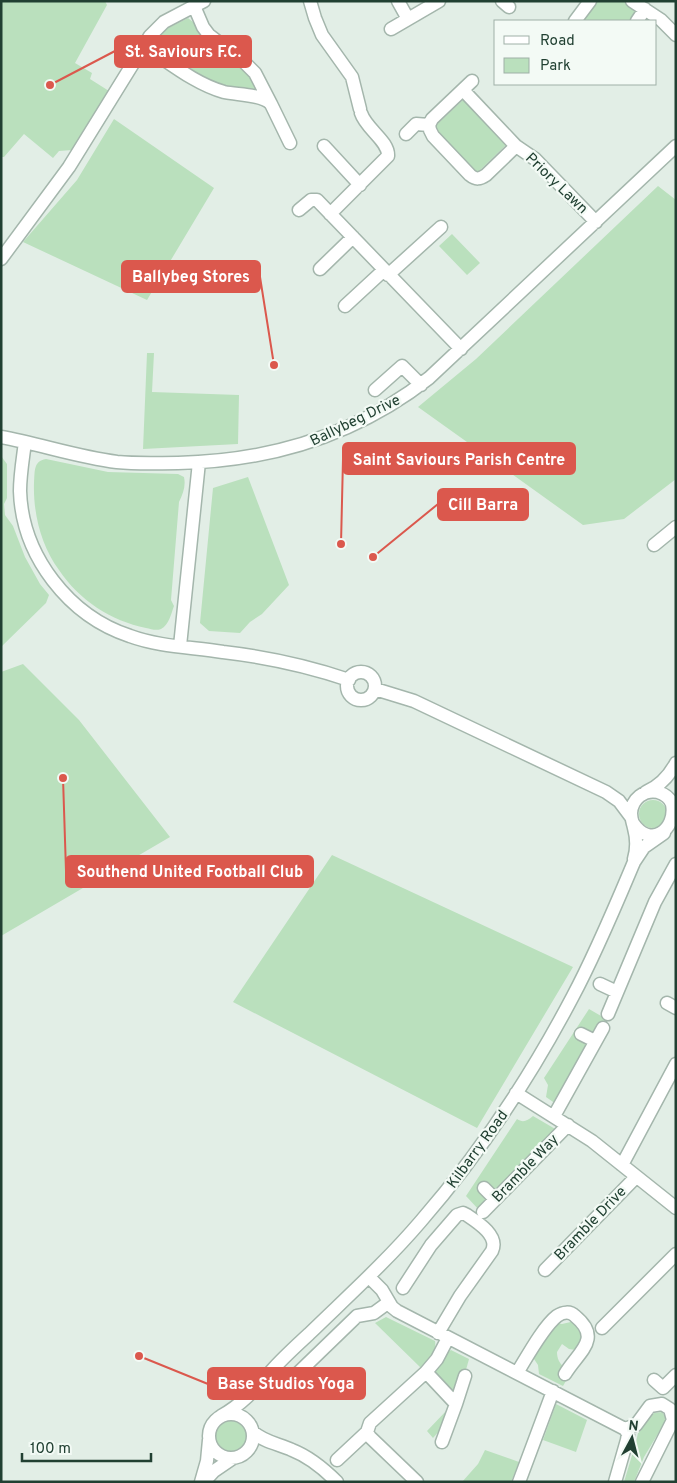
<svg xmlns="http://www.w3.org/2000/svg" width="677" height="1483" viewBox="0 0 677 1483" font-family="Overpass,sans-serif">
<rect width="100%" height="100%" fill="#e2eee6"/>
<path fill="#bae0bd" d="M1 1H105L107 5 75 63 92 73 90 79 109 91 72 150 59 151 53 158 24 134 4 157H1Z
M595 1H623L636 12 630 21H580Z
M188 18 193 22 197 23 240 63 260 86 257 91C218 93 187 68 156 49L158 45 155 41 166 29Z
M465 98 508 143 476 174 433 128Z
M114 119 214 188 147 300 23 242 77 180Z
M658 186 676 200V479L624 519 583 525 418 407 476 359Z
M452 234 480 263 467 275 439 246Z
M147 353H154L152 392 239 395 238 444 143 449Z
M1 456 7 464V498L4 504 5 515 13 526 25 557 40 584 49 595 46 603 1 647Z
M46 459 108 472 178 474 184 477C186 486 183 494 179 502L171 600 174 606C171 614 169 625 161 629 156 631 151 629 146 628 111 621 79 600 59 570 41 546 33 513 34 483 35 472 33 461 46 459Z
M248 477 289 585 262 614 250 622 240 633 209 631 200 623 213 488Z
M23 664 79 720 170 837 1 936V672Z
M639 814a14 14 0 1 1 28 0a14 14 0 1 1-28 0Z
M332 855 573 967 477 1128 233 1002Z
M589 1009 608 1020 607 1023H603L586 1042 587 1045 556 1104 546 1097 548 1085 544 1078Z
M533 1116 557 1130 497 1190 493 1189C487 1196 485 1203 479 1210L466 1196 517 1119C523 1123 527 1121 533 1116Z
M386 1317 435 1341C437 1352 428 1361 421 1368L375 1323Z
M575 1321 585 1338 576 1350 569 1349 562 1344 557 1352C557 1358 559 1363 564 1367L567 1379 563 1386 539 1374 538 1365 532 1356 556 1323 562 1324Z
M451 1350 469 1359C466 1370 462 1387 452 1393L434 1373 447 1353Z
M556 1404 587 1420 576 1452 543 1440Z
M447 1410 440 1430 433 1438 427 1431Z
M662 1412 665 1416V1422L644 1457 634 1482H624L636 1442 638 1433 654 1413Z
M215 1437a16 16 0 1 1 32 0a16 16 0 1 1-32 0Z
M485 1450 519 1462 511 1482H462L478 1464Z"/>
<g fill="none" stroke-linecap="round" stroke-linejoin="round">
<defs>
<path id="minor" d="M310 1 315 18 322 35 352 77 360 109
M398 1 408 19
M502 1 509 7
M632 1 661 20 676 35
M575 21 590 1
M637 21 645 9
M391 29 439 1
M144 46C169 62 195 84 224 92 237 95 263 94 271 104L255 73 244 62 209 35 203 27 194 6
M463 90 516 146 535 159 596 222
M271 104 290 143
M429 125 430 130 433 136 470 175C476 180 480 179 486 175L516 146
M406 134 416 124 429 125 432 119 472 81
M324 146 360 185
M299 210 311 200H317L461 349
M330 214 388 156C389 141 366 129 361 113
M1 259 69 167 150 36 164 22 204 1
M320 269 353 237
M388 275 441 227
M345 306 384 270
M375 390 402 366 421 385
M1 437C40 444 77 457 117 462 137 464 157 463 178 463 271 461 355 436 429 378L676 146
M25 442C23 458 20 475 20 491 22 556 69 616 130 636 160 647 193 647 223 652 266 657 308 666 349 680
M654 545 676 527
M180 646 199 462
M347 686a14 14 0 1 1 28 0a14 14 0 1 1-28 0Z
M375 689 414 701 606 792 619 801 631 817
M646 792C660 786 669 776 676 763
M633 823C650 849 677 830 672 804 670 798 664 794 658 792 644 789 632 799 631 813 631 819 633 823 634 828 637 839 637 849 634 859
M600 984 617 992
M667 1003 676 1008
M608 1014 655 902 676 864
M581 1034 595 1041
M516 1093 592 1141 676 1208
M554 1116 603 1028
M622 1165 676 1064
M484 1188 495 1199
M483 1212 568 1125
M545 1270 636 1177
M369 1277 382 1290 392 1307 397 1311 625 1429
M403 1288 431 1245 457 1215 463 1213 467 1215C479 1223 499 1236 492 1251L460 1296 438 1333
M602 1328 676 1254
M517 1373C527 1357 543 1327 557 1316 563 1312 570 1311 575 1316 603 1339 578 1352 565 1374
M654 1380 663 1388 676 1375
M297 1389 294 1385 296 1375 357 1316 374 1313 389 1302
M456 1404 465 1376
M209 1436a22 22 0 1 1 44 0a22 22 0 1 1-44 0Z
M221 1416C243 1404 257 1387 274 1368 285 1356 297 1345 309 1334 347 1297 386 1262 421 1221 480 1153 531 1076 573 996 596 953 615 907 634 862L644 847 664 833
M253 1432C264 1442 279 1444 292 1450 310 1457 324 1469 337 1482
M442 1442 456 1404 426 1372 437 1359 448 1338
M337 1460 367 1432
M201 1482 207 1461 209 1440
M204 1482 214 1471 233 1458
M417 1482 370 1437 367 1432 370 1423 426 1372
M519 1482 553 1391
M615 1482 627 1440 628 1434 625 1429 636 1425 650 1406 662 1404 670 1409 673 1420 642 1482"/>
</defs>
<use href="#minor" stroke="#a4b6ac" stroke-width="15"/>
<use href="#minor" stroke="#fff" stroke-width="12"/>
</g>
<g text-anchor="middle" stroke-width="4.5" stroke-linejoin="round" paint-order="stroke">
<g font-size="15" fill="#214032" stroke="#f3faf5">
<text transform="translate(557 183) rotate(44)" y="5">Priory Lawn</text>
<text transform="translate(355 420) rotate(-26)" y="5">Ballybeg Drive</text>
<text transform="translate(477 1149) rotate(-54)" y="5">Kilbarry Road</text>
<text transform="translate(525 1168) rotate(-46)" y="5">Bramble Way</text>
<text transform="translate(590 1223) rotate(-46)" y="5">Bramble Drive</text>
</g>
</g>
<path fill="none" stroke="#db584d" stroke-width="2" d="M50 85L115 51M274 365L260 277M341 544L343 459M373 557L438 504M63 778L66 871M139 1356L208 1384"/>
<g fill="#db584d" stroke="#f3faf5" stroke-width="2">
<circle cx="50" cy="85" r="5"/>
<circle cx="274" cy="365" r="5"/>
<circle cx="341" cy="544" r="5"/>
<circle cx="373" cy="557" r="5"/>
<circle cx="63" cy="778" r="5"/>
<circle cx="139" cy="1356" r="5"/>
</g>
<g fill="#db584d" stroke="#db584d" stroke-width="2">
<rect x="115" y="36" width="136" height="31" rx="5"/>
<rect x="122" y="261" width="138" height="31" rx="5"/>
<rect x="343" y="443" width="232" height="31" rx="5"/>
<rect x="438" y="489" width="90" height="31" rx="5"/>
<rect x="66" y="856" width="247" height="31" rx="5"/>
<rect x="208" y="1368" width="157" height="31" rx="5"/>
</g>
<g font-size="16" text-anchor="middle" font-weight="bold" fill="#fff">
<text x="183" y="57">St. Saviours F.C.</text>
<text x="191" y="282">Ballybeg Stores</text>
<text x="459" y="465">Saint Saviours Parish Centre</text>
<text x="483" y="510">Cill Barra</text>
<text x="190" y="877">Southend United Football Club</text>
<text x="286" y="1389">Base Studios Yoga</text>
</g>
<rect width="677" height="1483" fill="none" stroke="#214032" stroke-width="5"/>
<rect x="494" y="20" width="162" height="65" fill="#f3faf5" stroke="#9fb0a7"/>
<rect x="504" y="36" width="25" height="8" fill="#ffffff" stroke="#9fb0a7"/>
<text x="540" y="45" font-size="15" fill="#214032">Road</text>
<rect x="504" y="58" width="25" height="15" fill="#bae0bd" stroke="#9fb0a7"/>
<text x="540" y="70" font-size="15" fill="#214032">Park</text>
<g transform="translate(632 1438) rotate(7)" stroke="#f3faf5" stroke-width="4" paint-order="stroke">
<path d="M0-4L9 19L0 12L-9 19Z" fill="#214032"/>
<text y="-8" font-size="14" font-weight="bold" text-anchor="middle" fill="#214032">N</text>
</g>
<path d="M22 1453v8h129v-8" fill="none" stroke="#214032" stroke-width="2.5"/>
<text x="30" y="1453" font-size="15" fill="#214032" stroke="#f3faf5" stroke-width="4" paint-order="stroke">100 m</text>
</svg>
